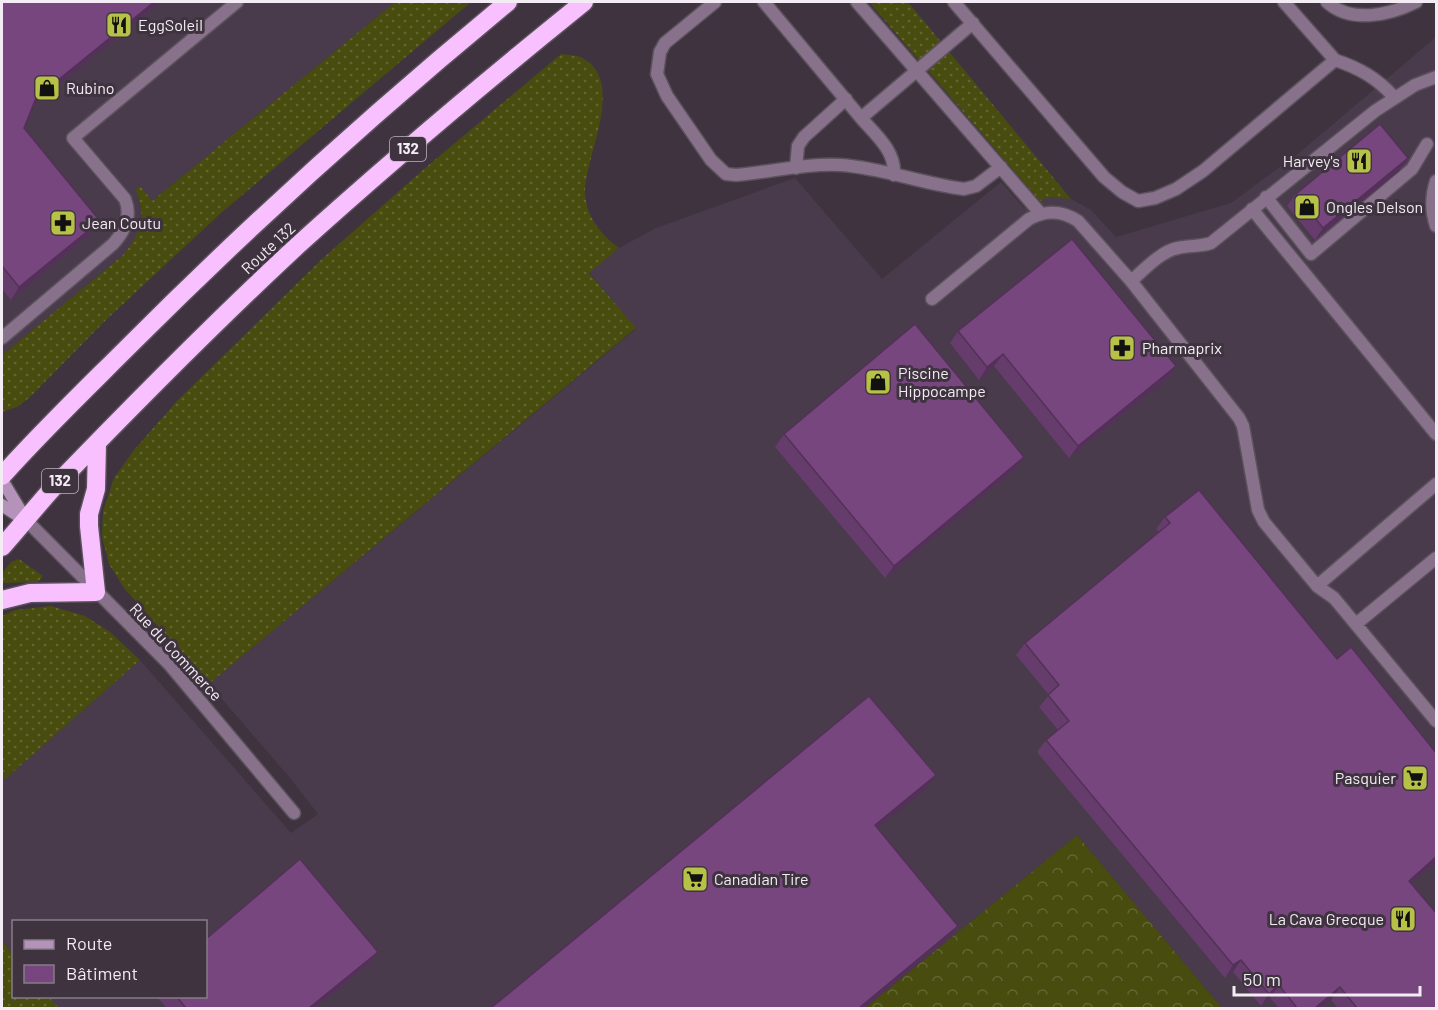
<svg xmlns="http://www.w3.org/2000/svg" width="1438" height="1010" viewBox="0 0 1438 1010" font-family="Barlow,sans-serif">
<defs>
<pattern id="grass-dots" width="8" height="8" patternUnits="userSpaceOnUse" patternTransform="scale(1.5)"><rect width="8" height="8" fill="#484c0f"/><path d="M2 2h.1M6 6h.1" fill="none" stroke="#636633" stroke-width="1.8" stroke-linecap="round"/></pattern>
<pattern id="forest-crowns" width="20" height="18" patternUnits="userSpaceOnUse" patternTransform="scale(1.5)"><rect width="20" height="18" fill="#484c0f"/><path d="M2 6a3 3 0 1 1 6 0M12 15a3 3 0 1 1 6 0" fill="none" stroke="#636633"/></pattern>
</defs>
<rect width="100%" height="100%" fill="#3e333f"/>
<path fill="#4a3b4c" d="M2 2H395L152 201 142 188 137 196 141 209V224L135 240 123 255 2 355Z
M1436 37V1008H1222L1077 835 865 1008H59L49 997 206 996V922H14L13 955 2 940V782L140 660 291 833 318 814 290 778 209 684 636 329 589 272 619 248 656 228 795 178 882 279 1001 182 1024 208 1048 197 1071 199 1091 210 1116 237 1231 203 1299 153Z"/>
<path fill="url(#grass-dots)" d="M395 2H471L221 213 107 319 29 398 17 407 2 412V355L123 255C134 241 144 227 141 209 140 202 137 196 136 189L138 186 142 188 152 201Z
M869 2H908L1071 199 1048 197 1040 201Z
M561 54C567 55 575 55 580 57 628 78 585 156 585 191 585 215 601 235 619 248L589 273 636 328 209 684 124 588 109 564 102 537 103 511 114 478 134 450 177 401 322 259 424 169Z
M19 559 43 576 38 582 2 583V573L11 562Z
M51 606 85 616 110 632 140 660 2 782V616L15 610Z
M2 940 13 955 14 996 49 997 59 1008H5L2 1005Z"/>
<path fill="url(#forest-crowns)" d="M1077 835 1222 1008H865Z"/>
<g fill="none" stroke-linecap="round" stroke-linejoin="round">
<defs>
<path id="lane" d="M715 2 665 43 660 52 657 74 667 96 711 160 726 174 736 175C771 172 806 163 841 165 883 168 923 184 964 189L976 186 1001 167
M764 2 861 118 973 23
M857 2 1041 214
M954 2 1104 177 1122 192 1138 201 1155 198 1176 189 1203 171 1335 60C1359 68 1377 78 1394 97
M1284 2 1335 60
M1327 2C1351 24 1390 15 1416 2
M861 118C875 134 896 151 894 175
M796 168 798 146 804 137 846 99
M1436 181C1431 196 1431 211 1436 226
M1266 197 1311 254 1412 169 1427 144
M1252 209 1436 434
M1131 281C1144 270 1161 251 1178 248 1189 245 1200 247 1211 243L1375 111 1415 85 1436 77
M932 299 1029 219C1046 210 1061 210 1078 221L1131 281 1239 418 1243 426 1258 510 1264 522 1317 586 1334 598 1436 721
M2 338 113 244C125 231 132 216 125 199L73 138 237 2
M1317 586 1436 484
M1356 624 1436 558"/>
<path id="street" d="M26 520 169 664 294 813"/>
<path id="secondary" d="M2 480 26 520
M2 505 23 519"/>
<path id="highway" d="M2 476C43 430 88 387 132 343 252 223 377 110 508 2
M2 547C19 528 35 508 52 489 132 406 213 324 297 246 390 162 486 81 584 2
M2 600 30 593 96 592 89 526V514L96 489 97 444"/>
</defs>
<use href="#lane" stroke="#5b515c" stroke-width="15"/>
<use href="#street" stroke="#5b515c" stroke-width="15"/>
<use href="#secondary" stroke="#5b515c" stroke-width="15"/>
<use href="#highway" stroke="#5b515c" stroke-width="21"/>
<use href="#lane" stroke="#88728b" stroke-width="12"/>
<use href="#street" stroke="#88728b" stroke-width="12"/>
<use href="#secondary" stroke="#b592ba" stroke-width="12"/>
<use href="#highway" stroke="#f8c0ff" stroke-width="18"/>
</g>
<path fill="#663c6c" d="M2 2H160L33 106 24 128 91 233 11 300 2 289Z
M1408 158 1399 171 1315 240 1287 206 1296 194Z
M958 331 1176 366 1168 378 1069 458 994 366 979 380 950 343Z
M784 434 1024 457 1015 469 885 578 775 447Z
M1165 517 1337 659 1437 754V864L1427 869 1411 883 1437 1008H1338L1331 1000 1321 1008H1279L1270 998 1261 1006 1233 972 1225 978 1037 752 1046 740 1058 730 1039 707 1049 695 1016 655 1025 643 1159 532 1156 529Z
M378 952 369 964 315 1008H167L156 996H206Z"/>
<path fill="#533158" d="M154 2H160L27 111 36 98Z
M1408 158 1399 171 1315 240 1323 228Z
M100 221 91 233 11 300 19 287Z
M1003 354 994 366 979 380 987 367Z
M1176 366 1168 378 1069 458 1078 446Z
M1024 457 1015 469 885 578 894 566Z
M936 775 927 788 866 837 875 825Z
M1437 856V864L1427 869 1400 893 1409 881Z
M958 926 949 938 865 1008H859Z
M378 952 369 964 315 1008H309Z
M1241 960 1233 972 1225 978 1233 965Z
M1279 985 1270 998 1261 1006 1269 994Z
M1340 987 1331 1000 1321 1008H1315Z"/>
<path fill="#77467e" stroke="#533158" stroke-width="1.5" d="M2 2H154L36 98 24 128 100 221 19 287 2 266Z
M1380 124 1408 158 1323 228 1296 194Z
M1072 239 1176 366 1078 446 1003 354 987 367 958 331Z
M915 324 1024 457 894 566 784 434Z
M1199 490 1337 659 1351 647 1437 754V856L1409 881 1437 914V1008H1357L1340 987 1315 1008H1297L1279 985 1269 994 1241 960 1233 965 1046 740 1069 721 1048 695 1059 685 1025 643 1170 523 1165 517Z
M869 696 936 775 875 825 958 926 859 1008H491Z
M300 859 378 952 309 1008H186L176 996H206V939Z"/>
<defs>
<symbol id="restaurant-square" viewBox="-11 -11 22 22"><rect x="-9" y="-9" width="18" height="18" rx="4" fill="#b8c147" stroke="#3e333f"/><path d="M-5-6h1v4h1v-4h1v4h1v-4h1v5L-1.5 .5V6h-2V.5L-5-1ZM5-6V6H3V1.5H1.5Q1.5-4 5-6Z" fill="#111"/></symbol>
<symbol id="shop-square" viewBox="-11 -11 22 22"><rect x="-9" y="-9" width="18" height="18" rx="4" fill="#b8c147" stroke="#3e333f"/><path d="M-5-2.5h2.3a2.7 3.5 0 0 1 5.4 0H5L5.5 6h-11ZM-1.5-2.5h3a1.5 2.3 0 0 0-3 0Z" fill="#111"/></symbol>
<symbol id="pharmacy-square" viewBox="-11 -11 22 22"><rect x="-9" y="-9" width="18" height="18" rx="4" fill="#b8c147" stroke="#3e333f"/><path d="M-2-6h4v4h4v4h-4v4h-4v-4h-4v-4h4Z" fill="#111"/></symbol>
<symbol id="supermarket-square" viewBox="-11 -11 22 22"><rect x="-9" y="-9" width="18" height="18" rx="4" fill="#b8c147" stroke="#3e333f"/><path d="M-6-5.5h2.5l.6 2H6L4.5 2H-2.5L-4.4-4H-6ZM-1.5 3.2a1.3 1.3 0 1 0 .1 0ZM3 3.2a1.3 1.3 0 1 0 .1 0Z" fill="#111"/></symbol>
</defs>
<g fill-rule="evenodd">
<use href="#restaurant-square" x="104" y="10" width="30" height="30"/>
<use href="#shop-square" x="32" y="73" width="30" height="30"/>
<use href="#restaurant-square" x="1344" y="146" width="30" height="30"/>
<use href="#shop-square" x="1292" y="192" width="30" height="30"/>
<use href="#pharmacy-square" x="48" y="208" width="30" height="30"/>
<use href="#pharmacy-square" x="1107" y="333" width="30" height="30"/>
<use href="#shop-square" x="863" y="367" width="30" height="30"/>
<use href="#supermarket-square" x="1400" y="763" width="30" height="30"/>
<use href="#supermarket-square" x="680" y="864" width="30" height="30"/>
<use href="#restaurant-square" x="1388" y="904" width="30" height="30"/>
</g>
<g text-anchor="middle" stroke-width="6" stroke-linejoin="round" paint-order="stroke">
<g fill="#3e333f" stroke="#bdb4be" stroke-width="1.5">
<rect x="390" y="137" width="36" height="24" rx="4.5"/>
<rect x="42" y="469" width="36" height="24" rx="4.5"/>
</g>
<g font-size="15" font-weight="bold" fill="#f3ecf4">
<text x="408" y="154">132</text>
<text x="60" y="486">132</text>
</g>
<g font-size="16" fill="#f3ecf4" stroke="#3e333f" text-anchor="start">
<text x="138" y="31">EggSoleil</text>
<text x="66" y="94">Rubino</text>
<text x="1340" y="167" text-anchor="end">Harvey's</text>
<text x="1326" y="213">Ongles Delson</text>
<text x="82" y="229">Jean Coutu</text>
<text x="1142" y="354">Pharmaprix</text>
<text x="898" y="379">Piscine<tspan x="898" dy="18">Hippocampe</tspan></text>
<text x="1396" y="784" text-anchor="end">Pasquier</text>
<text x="714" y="885">Canadian Tire</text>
<text x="1384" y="925" text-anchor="end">La Cava Grecque</text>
</g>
<g font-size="16" fill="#f3ecf4" stroke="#3e333f">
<text transform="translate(268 248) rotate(-43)" y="6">Route 132</text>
<text transform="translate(176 652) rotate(47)" y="6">Rue du Commerce</text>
</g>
</g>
<rect width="1438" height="1010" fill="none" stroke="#f3ecf4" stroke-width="6"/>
<rect x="12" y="920" width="195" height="78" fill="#3e333f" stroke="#867d87" stroke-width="1.5"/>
<rect x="24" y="940" width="30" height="9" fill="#b592ba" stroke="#867d87" stroke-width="1.5"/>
<text x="66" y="950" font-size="18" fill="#f3ecf4">Route</text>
<rect x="24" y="965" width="30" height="18" fill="#77467e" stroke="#867d87" stroke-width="1.5"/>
<text x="66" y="980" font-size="18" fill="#f3ecf4">Bâtiment</text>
<path d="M1234 986v9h186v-9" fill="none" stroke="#f3ecf4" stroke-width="3"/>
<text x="1243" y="986" font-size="18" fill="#f3ecf4" stroke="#3e333f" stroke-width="4.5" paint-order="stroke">50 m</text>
</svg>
